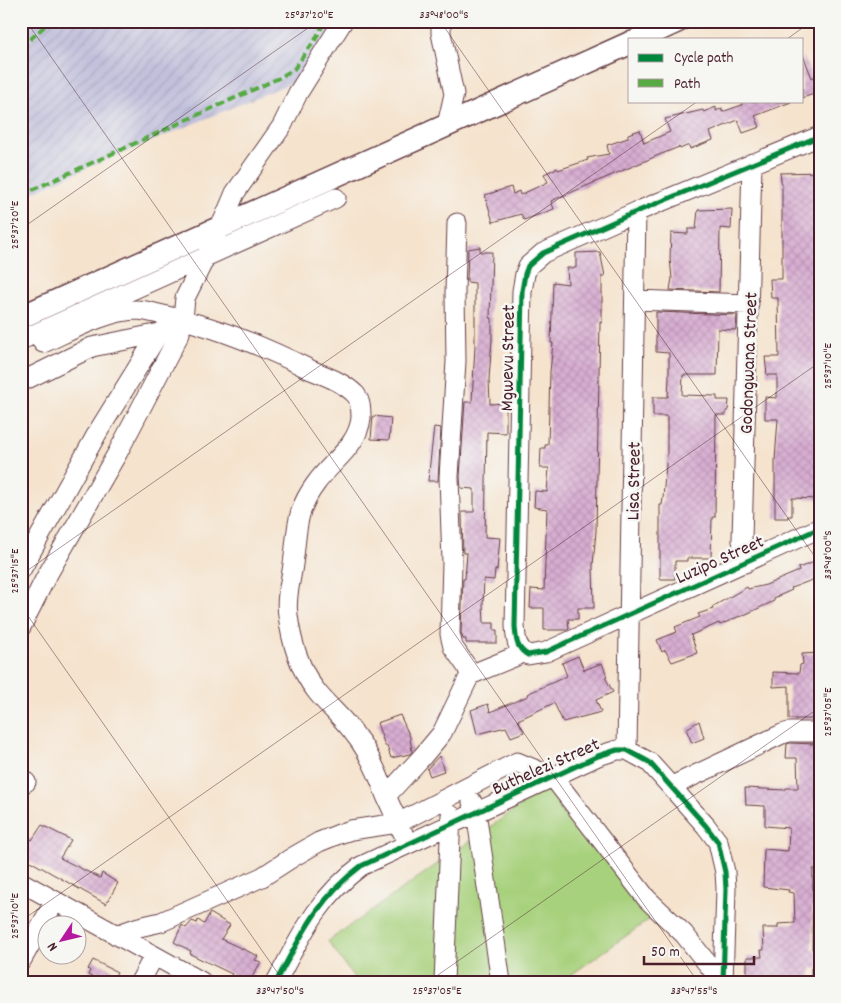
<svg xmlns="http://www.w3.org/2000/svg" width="841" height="1003" viewBox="0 0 841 1003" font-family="Dekko,sans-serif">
<defs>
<pattern id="industrial-furrows" width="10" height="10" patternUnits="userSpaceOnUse" patternTransform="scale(1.25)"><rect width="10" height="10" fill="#c2c1dc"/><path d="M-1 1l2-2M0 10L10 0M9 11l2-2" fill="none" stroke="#a8a5bd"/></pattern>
<pattern id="building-cross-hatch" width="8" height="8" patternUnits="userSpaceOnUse" patternTransform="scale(1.25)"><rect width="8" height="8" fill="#d7add1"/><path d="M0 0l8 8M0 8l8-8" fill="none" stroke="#ba94b4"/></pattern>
</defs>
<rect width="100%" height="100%" fill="#f6f6f2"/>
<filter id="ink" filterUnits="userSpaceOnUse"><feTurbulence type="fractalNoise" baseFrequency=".02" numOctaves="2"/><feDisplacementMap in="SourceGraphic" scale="10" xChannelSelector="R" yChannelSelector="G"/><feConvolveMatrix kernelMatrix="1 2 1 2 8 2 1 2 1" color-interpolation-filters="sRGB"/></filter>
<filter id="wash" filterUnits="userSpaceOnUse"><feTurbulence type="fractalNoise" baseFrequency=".0096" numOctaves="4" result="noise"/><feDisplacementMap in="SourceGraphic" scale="20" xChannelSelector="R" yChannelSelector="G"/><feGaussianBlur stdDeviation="1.12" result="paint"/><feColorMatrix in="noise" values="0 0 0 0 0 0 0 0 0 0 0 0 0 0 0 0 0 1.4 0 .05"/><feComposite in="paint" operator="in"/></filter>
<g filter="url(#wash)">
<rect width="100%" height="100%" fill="#f5e3cd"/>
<path fill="url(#industrial-furrows)" d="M21 21H335L305 77 64 178 21 198Z"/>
<path fill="#a8d17d" stroke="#797854" d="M554 782 650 919 561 982H357L328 941Z"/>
<g id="blocks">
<path fill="url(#building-cross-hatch)" d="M803 55 812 78 820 74V92L802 98Z
M742 101 791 102 755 116 760 127 743 133 738 120 710 132 713 140 690 149 689 145 680 149 679 147 659 155 551 201 554 209 524 220 521 214 493 222 485 195 511 187 513 194 519 191 520 195 548 182 544 174 557 168 558 170 588 160 587 158 609 154 607 145 628 138V134L640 130 644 143 670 132 665 119 703 110 704 112 716 107V111L722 108V112L742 105Z
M820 172V499L792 498V516H788V518H775V460L778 419H765V397L777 398V375H767L765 357H779L778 298H771L770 279H782V187L780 173Z
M732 209 731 229 720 228 719 292 670 290 672 278 670 259 671 233 688 234V229H696L698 210Z
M480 247V252H492L490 318H492V339L489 379 490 404 506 403V433L487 432 485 537 500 538 497 570H495L494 580 484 579 483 604 484 623H494V630H497V643H466V639H463L461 633 463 579H465L467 553H463L462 513V512H474V489L461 488 460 477 465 402H472L475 346V283L467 282 468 249Z
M600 252 605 276H602V323L600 322 596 531 593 565 594 608H578V619H568L569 629 567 630H544V608H530L531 589 544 590 547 509 534 507 535 491 547 492 549 468H540L541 448H545V445H548L550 372 553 343H551L553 282 568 284 567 268H576V253Z
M656 312 737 315 736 330 718 329 717 375H683L682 395 717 396V400H729L728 411H726V415H716L715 517H712L711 558H687V561H675V579H660V505H662L663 498 667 454V416H653V397H668L669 378V353L656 352Z
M373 416 391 418 389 440 371 439Z
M434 427 441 428 438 481H428Z
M820 560V577L791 588 792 590 774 598V601L740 617V616L720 625 719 623 691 635 697 653 672 662 665 650 662 652 657 640 677 632 675 627 700 617 698 614 713 609 712 607 747 587 748 589 766 585 799 571 798 568Z
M820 653V719H789V686L773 687V672L799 673 800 665 803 664 802 654Z
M578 656 584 670 602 663 607 676 605 677 613 692 596 700 601 712 563 722 554 703 518 720 524 732 511 737 506 727 477 734 471 710 488 704 490 712 528 696 527 694 567 676 562 663Z
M400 715 410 737 412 752 410 754 391 758 387 746H385L377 723Z
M699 721 704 738 692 743 686 729Z
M790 743 816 744V806H820V869H813L812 949H820V969L811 968V982H756V979H747V957H762L761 950H764L763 928H778V924L795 923 794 893 788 892 789 890 763 887 764 849 788 851 789 828 765 826V806L746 805 745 788 785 790 786 788H798L797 758H786L787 744Z
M439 756 444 771 430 776 427 769Z
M42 825 71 840 60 858 100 878 102 873 118 883 106 904 21 856V846L26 837 32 840Z
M210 913 230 925 221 939 258 956 255 960 261 962 249 982H238L230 977 232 974 190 954 191 951 174 942 182 925 186 928 192 921 197 923 198 920 204 924Z
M93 960 117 972 112 982H102L88 975 90 971 88 969Z"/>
</g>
</g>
<g filter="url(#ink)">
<use href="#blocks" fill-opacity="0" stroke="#643c43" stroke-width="1"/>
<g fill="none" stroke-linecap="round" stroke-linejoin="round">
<defs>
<path id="minor" d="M441 21V33L454 94 447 125
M820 136 636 212 543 253 528 266 525 274 522 291 515 626C516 639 516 648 528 655L546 652 820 528
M457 223 455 292 456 361 449 477 452 562 450 634 453 647 467 667 470 675
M635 300 749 304
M183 319 185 298 221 226 235 193 282 126 298 93 343 21
M21 340 336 198
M43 343C70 331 106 311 136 310 146 310 158 314 167 316 218 327 265 347 311 370 326 376 345 383 356 395 361 402 361 410 361 418 358 446 332 461 317 482 294 512 298 530 293 564 291 581 285 598 288 615 291 641 300 671 317 692 329 707 345 720 356 736 370 754 379 776 386 796
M21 382 92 347 165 332
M745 563 742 540 752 163
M21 570 99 430 159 333
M21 627 45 579 118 452 180 333
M627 750 636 212
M21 780 26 782
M672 786 782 734 789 732H820
M472 802 476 812 501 982
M403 833 386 796 422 757 442 733 470 675 514 657 523 652
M21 882 202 982
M116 935 139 927 161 922 262 877 293 857 319 842 339 834 351 830 398 823 517 762 553 777 647 899 684 934 722 982
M21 961 55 901
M140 982 154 956
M276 982C301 936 318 898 361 866L598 756 617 750H627L649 762 706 826 718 842 725 872 726 889 723 982
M444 982 451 815"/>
<path id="major" d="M639 39 678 21
M21 317 630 43"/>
</defs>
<use href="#minor" stroke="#643c43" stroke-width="21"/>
<use href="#major" stroke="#643c43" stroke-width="25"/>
<use href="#minor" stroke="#fff" stroke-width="19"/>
<use href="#major" stroke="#fff" stroke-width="22"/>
<path stroke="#57aa44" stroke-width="4" stroke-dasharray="8 4" stroke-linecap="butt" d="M21 48 50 21
M21 195 279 78 294 69 315 40 325 21"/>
<defs>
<path id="cycleway" d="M820 136 636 212 543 253 528 266 525 274 522 291 515 626C516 639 516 648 528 655L546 652 820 528
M276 982C301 936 318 898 361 866L598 756 617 750H627L649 762 706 826 718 842 725 872 726 889 723 982"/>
</defs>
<use href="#cycleway" stroke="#f6f6f2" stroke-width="8"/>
<use href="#cycleway" stroke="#00873e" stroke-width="5"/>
</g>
</g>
<path fill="none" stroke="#4a1f2b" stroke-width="1" stroke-opacity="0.45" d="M26 21 698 982M440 21 820 564M787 39 812 21M21 229 318 21M21 575 698 101M21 606 284 982M21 921 820 362M428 982 820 707"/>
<g text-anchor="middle" stroke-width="5" stroke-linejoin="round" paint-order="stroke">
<g font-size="19" fill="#4a1f2b" stroke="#f6f6f2">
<text transform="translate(506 358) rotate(-89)" y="7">Mgwevu Street</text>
<text transform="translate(747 363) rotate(-88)" y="7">Godongwana Street</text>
<text transform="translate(632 481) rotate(-89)" y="7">Lisa Street</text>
<text transform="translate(719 558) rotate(-24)" y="7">Luzipo Street</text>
<text transform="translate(545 765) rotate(-24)" y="7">Buthelezi Street</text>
</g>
</g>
<rect width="841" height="1003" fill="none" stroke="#f6f6f2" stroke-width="55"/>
<rect x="628" y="38" width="175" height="65" fill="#f6f6f2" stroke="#b1a0a2"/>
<rect x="638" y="54" width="25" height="8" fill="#00873e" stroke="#b1a0a2"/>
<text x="674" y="62" font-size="15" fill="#4a1f2b">Cycle path</text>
<rect x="638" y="79" width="25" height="8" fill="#57aa44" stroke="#b1a0a2"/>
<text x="674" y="88" font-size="15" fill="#4a1f2b">Path</text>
<g transform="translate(62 940) rotate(235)"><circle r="24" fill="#f6f6f2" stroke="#b1a0a2"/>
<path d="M0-4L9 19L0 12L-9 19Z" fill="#b5179e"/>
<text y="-8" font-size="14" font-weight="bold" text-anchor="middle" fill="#4a1f2b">N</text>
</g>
<path d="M644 956v8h110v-8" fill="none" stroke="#4a1f2b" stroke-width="2.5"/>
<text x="651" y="956" font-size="15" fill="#4a1f2b" stroke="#f6f6f2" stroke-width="4" paint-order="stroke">50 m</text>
<rect x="28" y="28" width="786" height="948" fill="none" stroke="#4a1f2b" stroke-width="2"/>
<g font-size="12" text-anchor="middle" fill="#4a1f2b">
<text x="309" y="18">25°37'20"E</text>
<text x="444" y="18">33°48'00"S</text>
<text transform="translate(14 225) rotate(-90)" y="4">25°37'20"E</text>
<text transform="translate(827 366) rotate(-90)" y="4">25°37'10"E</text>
<text transform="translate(827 555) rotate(-90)" y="4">33°48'00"S</text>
<text transform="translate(14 571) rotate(-90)" y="4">25°37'15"E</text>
<text transform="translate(827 712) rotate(-90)" y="4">25°37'05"E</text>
<text transform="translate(14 916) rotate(-90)" y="4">25°37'10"E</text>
<text x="280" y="994">33°47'50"S</text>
<text x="437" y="994">25°37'05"E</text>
<text x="694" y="994">33°47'55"S</text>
</g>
</svg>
